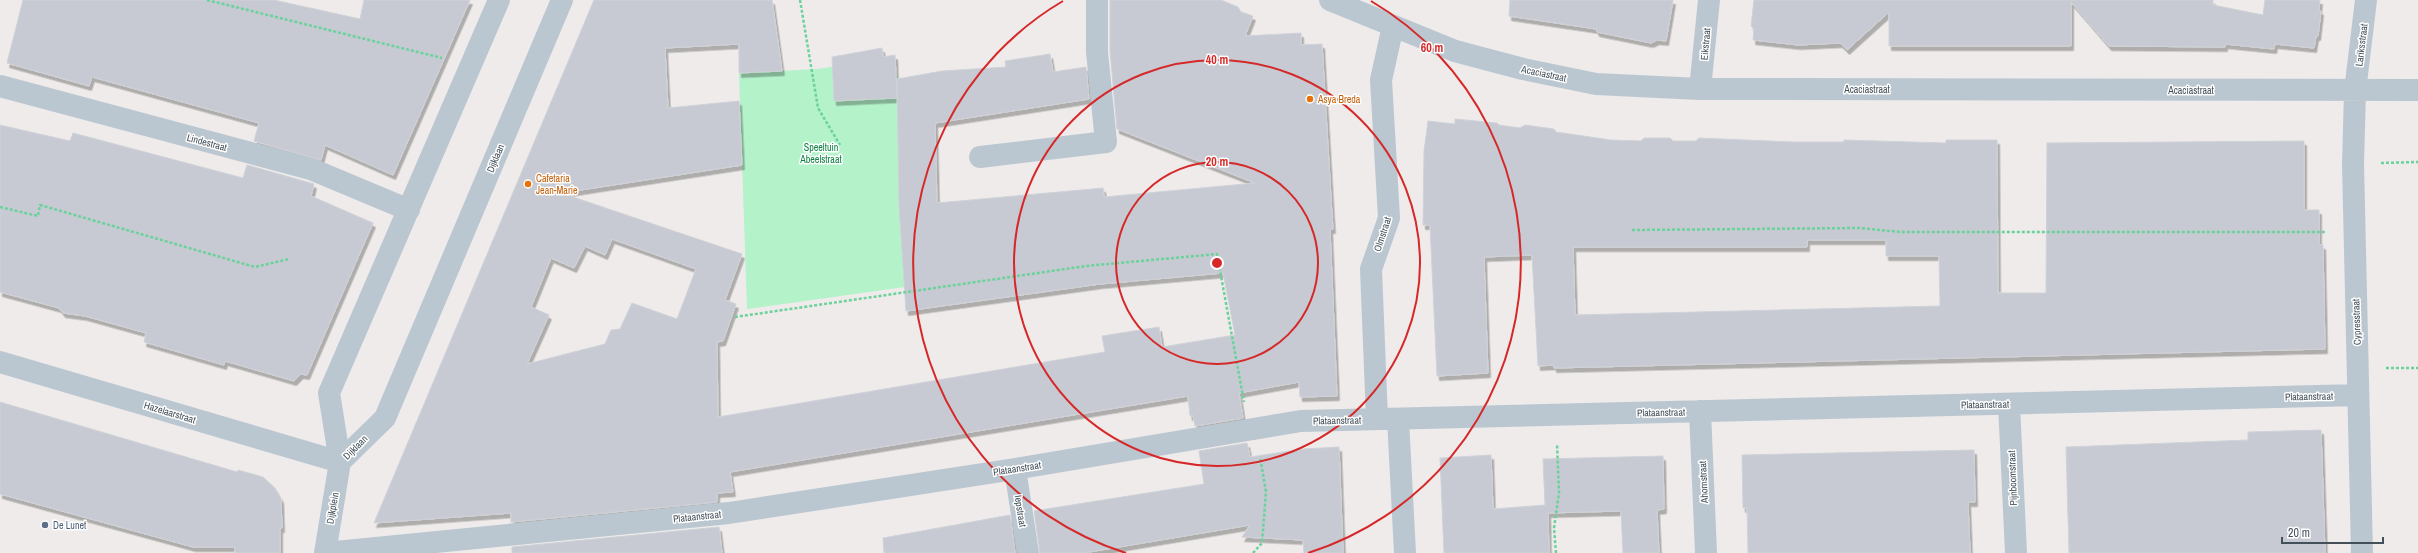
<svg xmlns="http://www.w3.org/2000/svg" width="2418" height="553" viewBox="0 0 2418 553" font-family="'Archivo Narrow',sans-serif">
<defs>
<filter id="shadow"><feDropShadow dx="2.5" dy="4.5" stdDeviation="0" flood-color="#0004"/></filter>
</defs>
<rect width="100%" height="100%" fill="#efebeb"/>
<path fill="#b4f2ca" d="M895 64 901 98 905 287 747 309 739 73 818 69 843 65 870 68Z"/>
<path fill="#c7cad2" stroke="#cfd2d8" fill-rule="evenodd" filter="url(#shadow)" d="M23 0H274L360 19 364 0H470L393 175 325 145 321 160 254 141 259 123 92 77 89 86 7 63Z
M594 0H772L782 71 739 73V44L665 48 668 108 739 101 742 165 568 192 574 194 573 197 742 254 725 300 736 304 723 341 717 342 718 417 1105 352 1102 336 1159 327 1162 347 1235 335 1223 273 1100 284 906 311 899 206 897 79 942 71 1006 67 1005 61 1050 54 1053 72 1086 67 1089 99 935 123 937 203 1103 188 1104 197 1255 183 1117 129 1110 51V0H1221L1238 7 1241 12 1253 16 1245 36 1301 33V45L1322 44 1332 215 1333 229H1330L1337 396 1300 397 1299 382 1239 393 1243 418 1195 426 1193 415 1190 416 1188 396 730 472 733 492 717 493V502L511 522V513L374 523ZM612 239 696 269 677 319 632 303 620 329 611 330 605 344 527 364 549 315 531 307 551 258 574 268 585 246 605 255Z
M1510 0H1673L1666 41 1657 40 1651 43 1597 32 1596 29 1583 27 1509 16Z
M1754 0H2213V5L2263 15 2265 0H2320L2319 9 2321 11 2318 36H2316L2314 48 2275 44 2274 49 2225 44V47L2109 46 2071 2V46H1889V12L1847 50 1840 43 1798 45 1753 40 1754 29 1751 26Z
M882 48 883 57 895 55 897 98 834 101 832 57Z
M1455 119 1497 123 1499 125 1520 128 1525 125 1554 129 1556 132 1611 140 1641 141 1644 138H1670L1673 141H1696L1699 138 1793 142H1844V140L1946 143V140H1997L1998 293H2046L2047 143 2304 141V210H2319V245H2323L2325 349 1554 368V365L1538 366 1532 255 1484 257 1488 373 1437 376 1430 225H1423L1424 151 1428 121 1455 124ZM1807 240H1886V256H1939L1940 306 1575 315 1573 247H1807Z
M0 125 70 141 73 133 243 178 247 165 314 184 311 196 373 223 307 375 301 374 294 381 225 361 224 365 144 342 146 333 85 316 63 313 59 308 0 292Z
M0 402 237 472 238 470 263 477 275 488 281 499 282 528H280V553H235V547H193L0 494Z
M2321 430 2325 553H2069L2066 447 2248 440V432Z
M1247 443 1250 457 1303 449 1339 447 1343 553H1304L1303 540 1242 537 1250 525 1083 553H1040L1034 511 1204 484 1199 451Z
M1974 450 1975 502H1968L1970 553H1748L1747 508H1743L1742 455Z
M1491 455 1493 509 1545 505 1543 459 1663 456 1664 509 1657 510 1659 553H1623L1621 511 1548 513 1549 553H1444L1440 458Z
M1010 515 1015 553H884L883 538Z
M719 527 722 553H512V547Z"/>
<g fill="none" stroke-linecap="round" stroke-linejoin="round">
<path stroke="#6ad29b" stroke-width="2.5" stroke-dasharray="3 2" stroke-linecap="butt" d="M207 0 442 58
M800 0 818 108 840 145
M2381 163 2418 162
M0 207 38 216 40 205 255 267 289 259
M1632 230 1860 228 1901 232H2326
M735 317 1086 266 1217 254 1244 402
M2386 368H2418
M1253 553 1262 543 1266 492 1260 457
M1556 553 1554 528 1559 493 1557 444"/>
<path stroke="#bbc7d0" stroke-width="22" d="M499 0 329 393 340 462 385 418 562 0
M1330 0 1455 51 1523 69 1596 84 1700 89 2418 90
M0 86 311 169 409 210
M1700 89 1709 0
M980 157 1106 142 1097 52V0
M0 362 340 462 325 553
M2009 404 2016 553
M1700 411 1706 553
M1377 419 1371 269 1389 218 1381 80 1393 26
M1398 419 1405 553
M1015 469 1028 553
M325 553 729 513 1015 469 1301 421 2358 395
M2362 553 2353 164 2355 91 2366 0"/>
</g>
<g fill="none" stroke="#d62828" stroke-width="2">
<circle cx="1217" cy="263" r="101"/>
<circle cx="1217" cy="263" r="203"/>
<path d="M1126 553A304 304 0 0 1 1063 1M1371 1A304 304 0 0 1 1308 553"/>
</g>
<g fill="#e8710a" stroke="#fff" stroke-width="1.5">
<circle cx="1310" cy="99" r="4"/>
<circle cx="528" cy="184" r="4"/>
</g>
<circle fill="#5c6f8a" stroke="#fff" stroke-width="1.5" cx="45" cy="525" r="4"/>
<g text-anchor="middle" stroke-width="3" stroke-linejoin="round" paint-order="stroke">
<g font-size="10" fill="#43505a" stroke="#fff">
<text transform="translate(1705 44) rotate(-85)" y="4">Eikstraat</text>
<text transform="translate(2361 45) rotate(-83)" y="4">Lariksstraat</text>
<text transform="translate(1544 73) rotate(12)" y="4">Acaciastraat</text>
<text x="1867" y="93">Acaciastraat</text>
<text x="2191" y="94">Acaciastraat</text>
<text transform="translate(207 142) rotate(15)" y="4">Lindestraat</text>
<text transform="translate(495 158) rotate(-67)" y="4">Dijklaan</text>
<text transform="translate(1382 234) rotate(-72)" y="4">Olmstraat</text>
<text transform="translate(2356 322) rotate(-92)" y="4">Cypresstraat</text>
<text transform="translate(2309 396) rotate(-1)" y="4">Plataanstraat</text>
<text transform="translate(1985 404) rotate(-1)" y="4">Plataanstraat</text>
<text transform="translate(170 412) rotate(17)" y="4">Hazelaarstraat</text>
<text transform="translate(1661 412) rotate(-1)" y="4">Plataanstraat</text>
<text transform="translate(1337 420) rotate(-1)" y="4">Plataanstraat</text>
<text transform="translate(355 447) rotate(-45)" y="4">Dijklaan</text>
<text transform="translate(1017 468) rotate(-9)" y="4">Plataanstraat</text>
<text transform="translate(2012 478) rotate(-92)" y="4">Pijnboomstraat</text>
<text transform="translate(1703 482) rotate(-93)" y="4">Ahornstraat</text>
<text transform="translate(332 508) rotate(-80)" y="4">Dijkplein</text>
<text transform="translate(1021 511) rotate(81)" y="4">Iepstraat</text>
<text transform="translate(697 516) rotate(-6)" y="4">Plataanstraat</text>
</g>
<g font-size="10" fill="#c56008" stroke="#fff" text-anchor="start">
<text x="1318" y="103">Asya Breda</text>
<text x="536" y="182">Cafetaria<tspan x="536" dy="12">Jean-Marie</tspan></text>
</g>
<g font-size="10" fill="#0f8043" stroke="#fff">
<text x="821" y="151">Speeltuin<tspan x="821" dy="12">Abeelstraat</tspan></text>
</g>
<g font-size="10" fill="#4e5e75" stroke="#fff" text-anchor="start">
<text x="53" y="529">De Lunet</text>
</g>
</g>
<circle cx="1217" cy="263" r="6" fill="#d62828" stroke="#fff" stroke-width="2"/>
<g font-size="12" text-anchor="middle" font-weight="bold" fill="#d62828" stroke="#fff" stroke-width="3" stroke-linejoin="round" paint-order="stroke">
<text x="1432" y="52">60 m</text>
<text x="1217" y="64">40 m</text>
<text x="1217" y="166">20 m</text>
</g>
<path d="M2282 537v6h101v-6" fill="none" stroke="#43505a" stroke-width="2"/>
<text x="2288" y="537" font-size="12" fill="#43505a" stroke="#ffffff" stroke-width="3" paint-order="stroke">20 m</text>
</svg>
